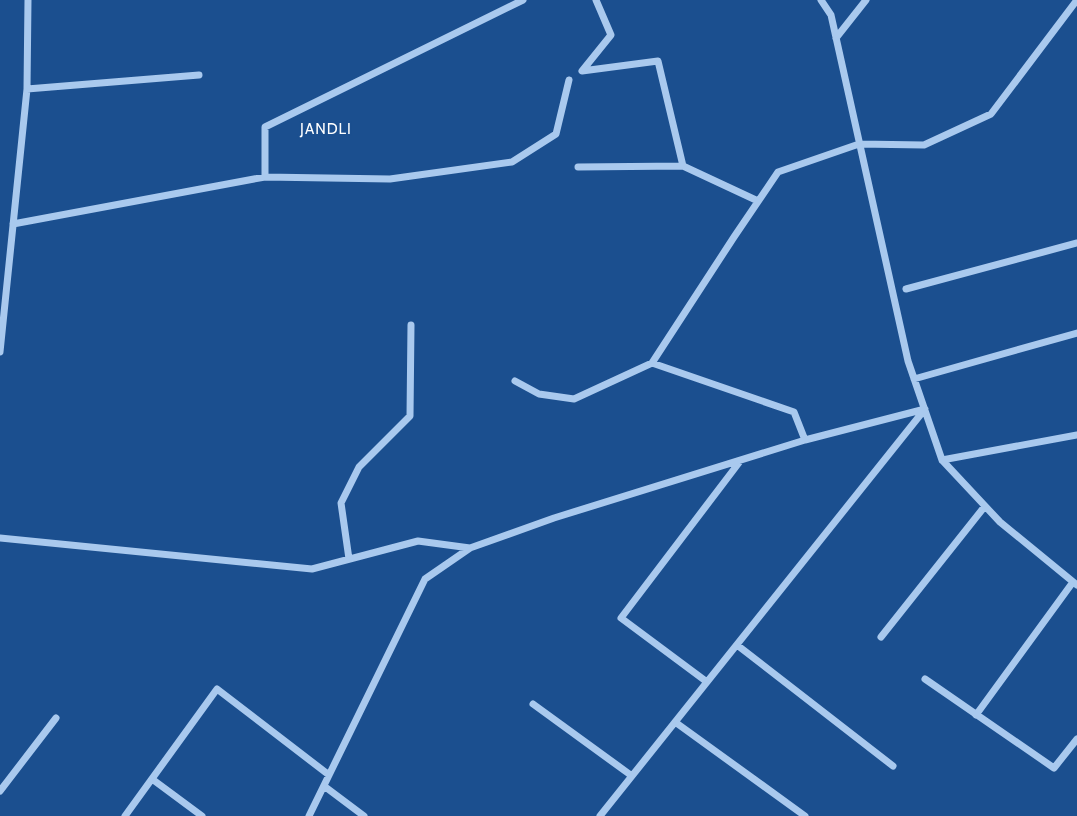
<svg xmlns="http://www.w3.org/2000/svg" width="1077" height="816" viewBox="0 0 1077 816" font-family="Cabin,sans-serif">
<rect width="100%" height="100%" fill="#1b4f8f"/>
<g fill="none" stroke-linecap="round" stroke-linejoin="round">
<path stroke="#a9c9ee" stroke-width="7" d="M596 0 611 35 582 71 658 61 683 166 758 201
M821 0 831 15 908 361 942 460 1000 522 1077 585
M836 38 866 0
M27 89 28 0
M578 167 683 166
M265 177V127L523 0
M13 224 265 177 390 179 512 162 556 134 569 80
M906 289 1077 243
M0 352 27 89 199 75
M652 363 734 237 778 172 859 144 924 145 991 114 1077 0
M914 379 1077 333
M515 381 539 394 574 399 652 363 794 412 805 440
M942 460 1077 435
M0 538 312 569 418 541 470 548
M349 559 341 503 359 467 410 416 411 325
M881 637 985 506
M737 645 893 766
M925 679 1054 768 1077 739
M707 682 621 618 741 460
M533 704 632 776
M976 715 1073 582
M675 722 805 816
M152 779 202 816
M324 786 364 816
M0 791 56 718
M125 816 217 689 329 775
M309 816 425 579 470 548 554 518 805 440 925 409 600 816"/>
</g>
<g text-anchor="middle" stroke-width="4" stroke-linejoin="round" paint-order="stroke">
<g font-size="15" letter-spacing="1" fill="#fff" stroke="#1b4f8f">
<text x="326" y="134">JANDLI</text>
</g>
</g>
</svg>
